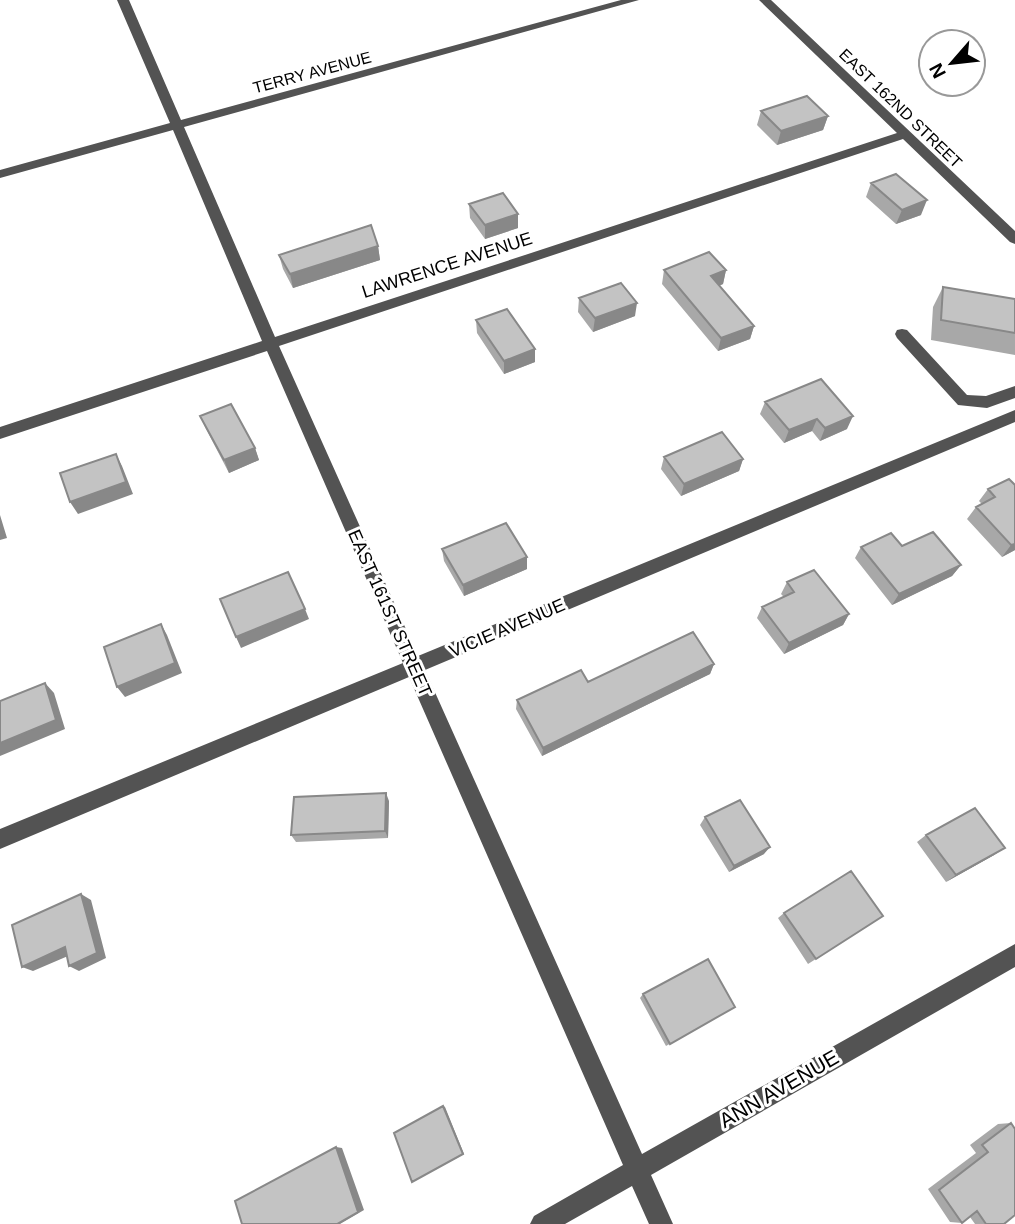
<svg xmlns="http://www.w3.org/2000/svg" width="1015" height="1224" viewBox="0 0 1015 1224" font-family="Arial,sans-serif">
<rect width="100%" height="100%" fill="#fff"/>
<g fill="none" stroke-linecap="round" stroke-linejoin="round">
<path fill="#535353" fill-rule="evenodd" d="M117 0H129L181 120 621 0H639L184 127 275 337 897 133 759 0H771L1015 231V244L1010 242 903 139 279 346 418 656 1015 410V422L425 670 642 1154 1015 944V967L651 1175 673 1224H649L632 1186 565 1224H530L534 1216 623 1165 409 677 0 849V829L403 663 267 351 0 439V427L262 341 173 130 0 178V170L170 123Z
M902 329 907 330 967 395 986 396 1015 386V398L987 408 958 405 897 338 895 334 897 330Z"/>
</g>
<path fill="#a8a8a8" d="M761 111 828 116 823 130 777 145 757 125Z
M871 183 921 215 896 224 866 197Z
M469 204 518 214V228L485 239 470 218Z
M378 246 380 260 293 288 283 269 279 255Z
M664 270H726L723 284 719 286 754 326 750 339 718 351 662 284Z
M943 287 1015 299V355L931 340 933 307Z
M579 298 635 316 593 332 578 312Z
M476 320 535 349V362L504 374 477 333Z
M765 402 847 429 820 441 812 431 784 443 760 414Z
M200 416 255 448 259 460 229 473 206 429Z
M664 457 743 459 739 471 681 496 661 469Z
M1015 485V550L1002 557 967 519 976 507 982 504 979 501 988 489Z
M902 546 961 565 952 576 892 605 855 558 861 547Z
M442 549 527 569 464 596 444 561Z
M787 582 849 614 843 625 784 654 757 618 762 607 784 597 781 594Z
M714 664 710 674 542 756 516 709 517 700 588 682Z
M389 801 388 838 296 842 291 835Z
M705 817 764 854 729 872 700 825Z
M926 835 994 855 946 882 917 842Z
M784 913 883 916 808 964 778 918Z
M643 994 729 1010 666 1046 640 998Z
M1011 1123 1004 1224H975L970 1217 962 1223 950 1222 928 1189 976 1153 970 1145 998 1124Z"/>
<path fill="#888" d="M828 116 823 130 777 145 781 131Z
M927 200 921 215 896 224 902 210Z
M518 214V228L485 239V225Z
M378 246 380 260 293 288 290 274Z
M726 270 723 284 708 290 711 276Z
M637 303 635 316 593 332 595 318Z
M754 326 750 339 718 351 721 338Z
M535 349V362L504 374V361Z
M853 416 847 429 820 441 825 428Z
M817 419 812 431 784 443 789 430Z
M255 448 259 460 229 473 224 460Z
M116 454 122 466 133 494 78 514 70 502Z
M743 459 739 471 681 496 684 484Z
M0 515 7 538 0 540Z
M1015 544V550L1002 557 1011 545Z
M527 557V569L464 596 463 585Z
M961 565 952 576 892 605 899 594Z
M305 609 309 619 241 648 236 637Z
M849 614 843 625 784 654 789 643Z
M161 624 167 635 182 673 125 697 117 687Z
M714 664 710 674 542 756 543 748Z
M45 683 54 693 65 729 0 756V743Z
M386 793 389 801 388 838 385 831Z
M770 847 764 854 729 872 734 866Z
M1005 848 994 855 946 882 956 875Z
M81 894 91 900 106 958 79 971 69 966Z
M65 947 75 953 33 971 22 967Z
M443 1106 445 1107 464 1154 412 1182Z
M336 1147 342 1148 364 1210 340 1224H337Z"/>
<path fill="#c3c3c3" stroke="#888" stroke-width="2" d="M807 96 828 116 781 131 761 111Z
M896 174 927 200 902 210 871 183Z
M503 193 518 214 485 225 469 204Z
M371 225 378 246 290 274 279 255Z
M709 252 726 270 711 276 754 326 721 338 664 270Z
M621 283 637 303 595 318 579 298Z
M943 287 1015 299V333L941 320Z
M507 309 535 349 504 361 476 320Z
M821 379 853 416 825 428 817 419 789 430 765 402Z
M231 404 255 448 224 460 200 416Z
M722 432 743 459 684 484 664 457Z
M116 454 126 482 70 502 60 473Z
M1009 479 1015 485V544L1011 545 976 507 995 497 988 489Z
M506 523 527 557 463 585 442 549Z
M933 532 961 565 899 594 861 547 891 533 902 546Z
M814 570 849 614 789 643 762 607 794 592 787 582Z
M288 572 305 609 236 637 220 599Z
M161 624 175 663 117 687 104 647Z
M693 632 714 664 543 748 517 700 581 670 588 682Z
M45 683 56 720 0 743V701Z
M386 793 385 831 291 835 294 797Z
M740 800 770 847 734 866 705 817Z
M975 808 1005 848 956 875 926 835Z
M851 871 883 916 816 959 784 913Z
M81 894 97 953 69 966 65 947 22 967 12 925Z
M708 959 735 1007 670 1044 643 994Z
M443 1106 463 1154 412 1182 394 1133Z
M1011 1123 1015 1129V1215L1004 1224H986L977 1211 962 1223 939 1190 988 1152 982 1145Z
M336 1147 358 1212 337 1224H242L235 1201Z"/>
<g text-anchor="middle" stroke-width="6" stroke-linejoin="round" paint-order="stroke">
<g font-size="16" fill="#000" stroke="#fff">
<text transform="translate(312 72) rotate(-15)" y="6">TERRY AVENUE</text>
<text transform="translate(901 108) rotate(44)" y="6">EAST 162ND STREET</text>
</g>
<g font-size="18" fill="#000" stroke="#fff">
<text transform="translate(447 265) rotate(-18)" y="6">LAWRENCE AVENUE</text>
<text transform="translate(390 613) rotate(66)" y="6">EAST 161ST STREET</text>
<text transform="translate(507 628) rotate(-23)" y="6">VICIE AVENUE</text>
</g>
<g font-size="21" fill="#000" stroke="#fff">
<text transform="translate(779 1089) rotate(-30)" y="7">ANN AVENUE</text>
</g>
</g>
<g transform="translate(952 63) rotate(242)"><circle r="33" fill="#ffffff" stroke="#999999" stroke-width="2"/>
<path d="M0-5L12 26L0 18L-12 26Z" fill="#000000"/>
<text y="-10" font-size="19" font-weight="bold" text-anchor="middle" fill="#000000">N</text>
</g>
</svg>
